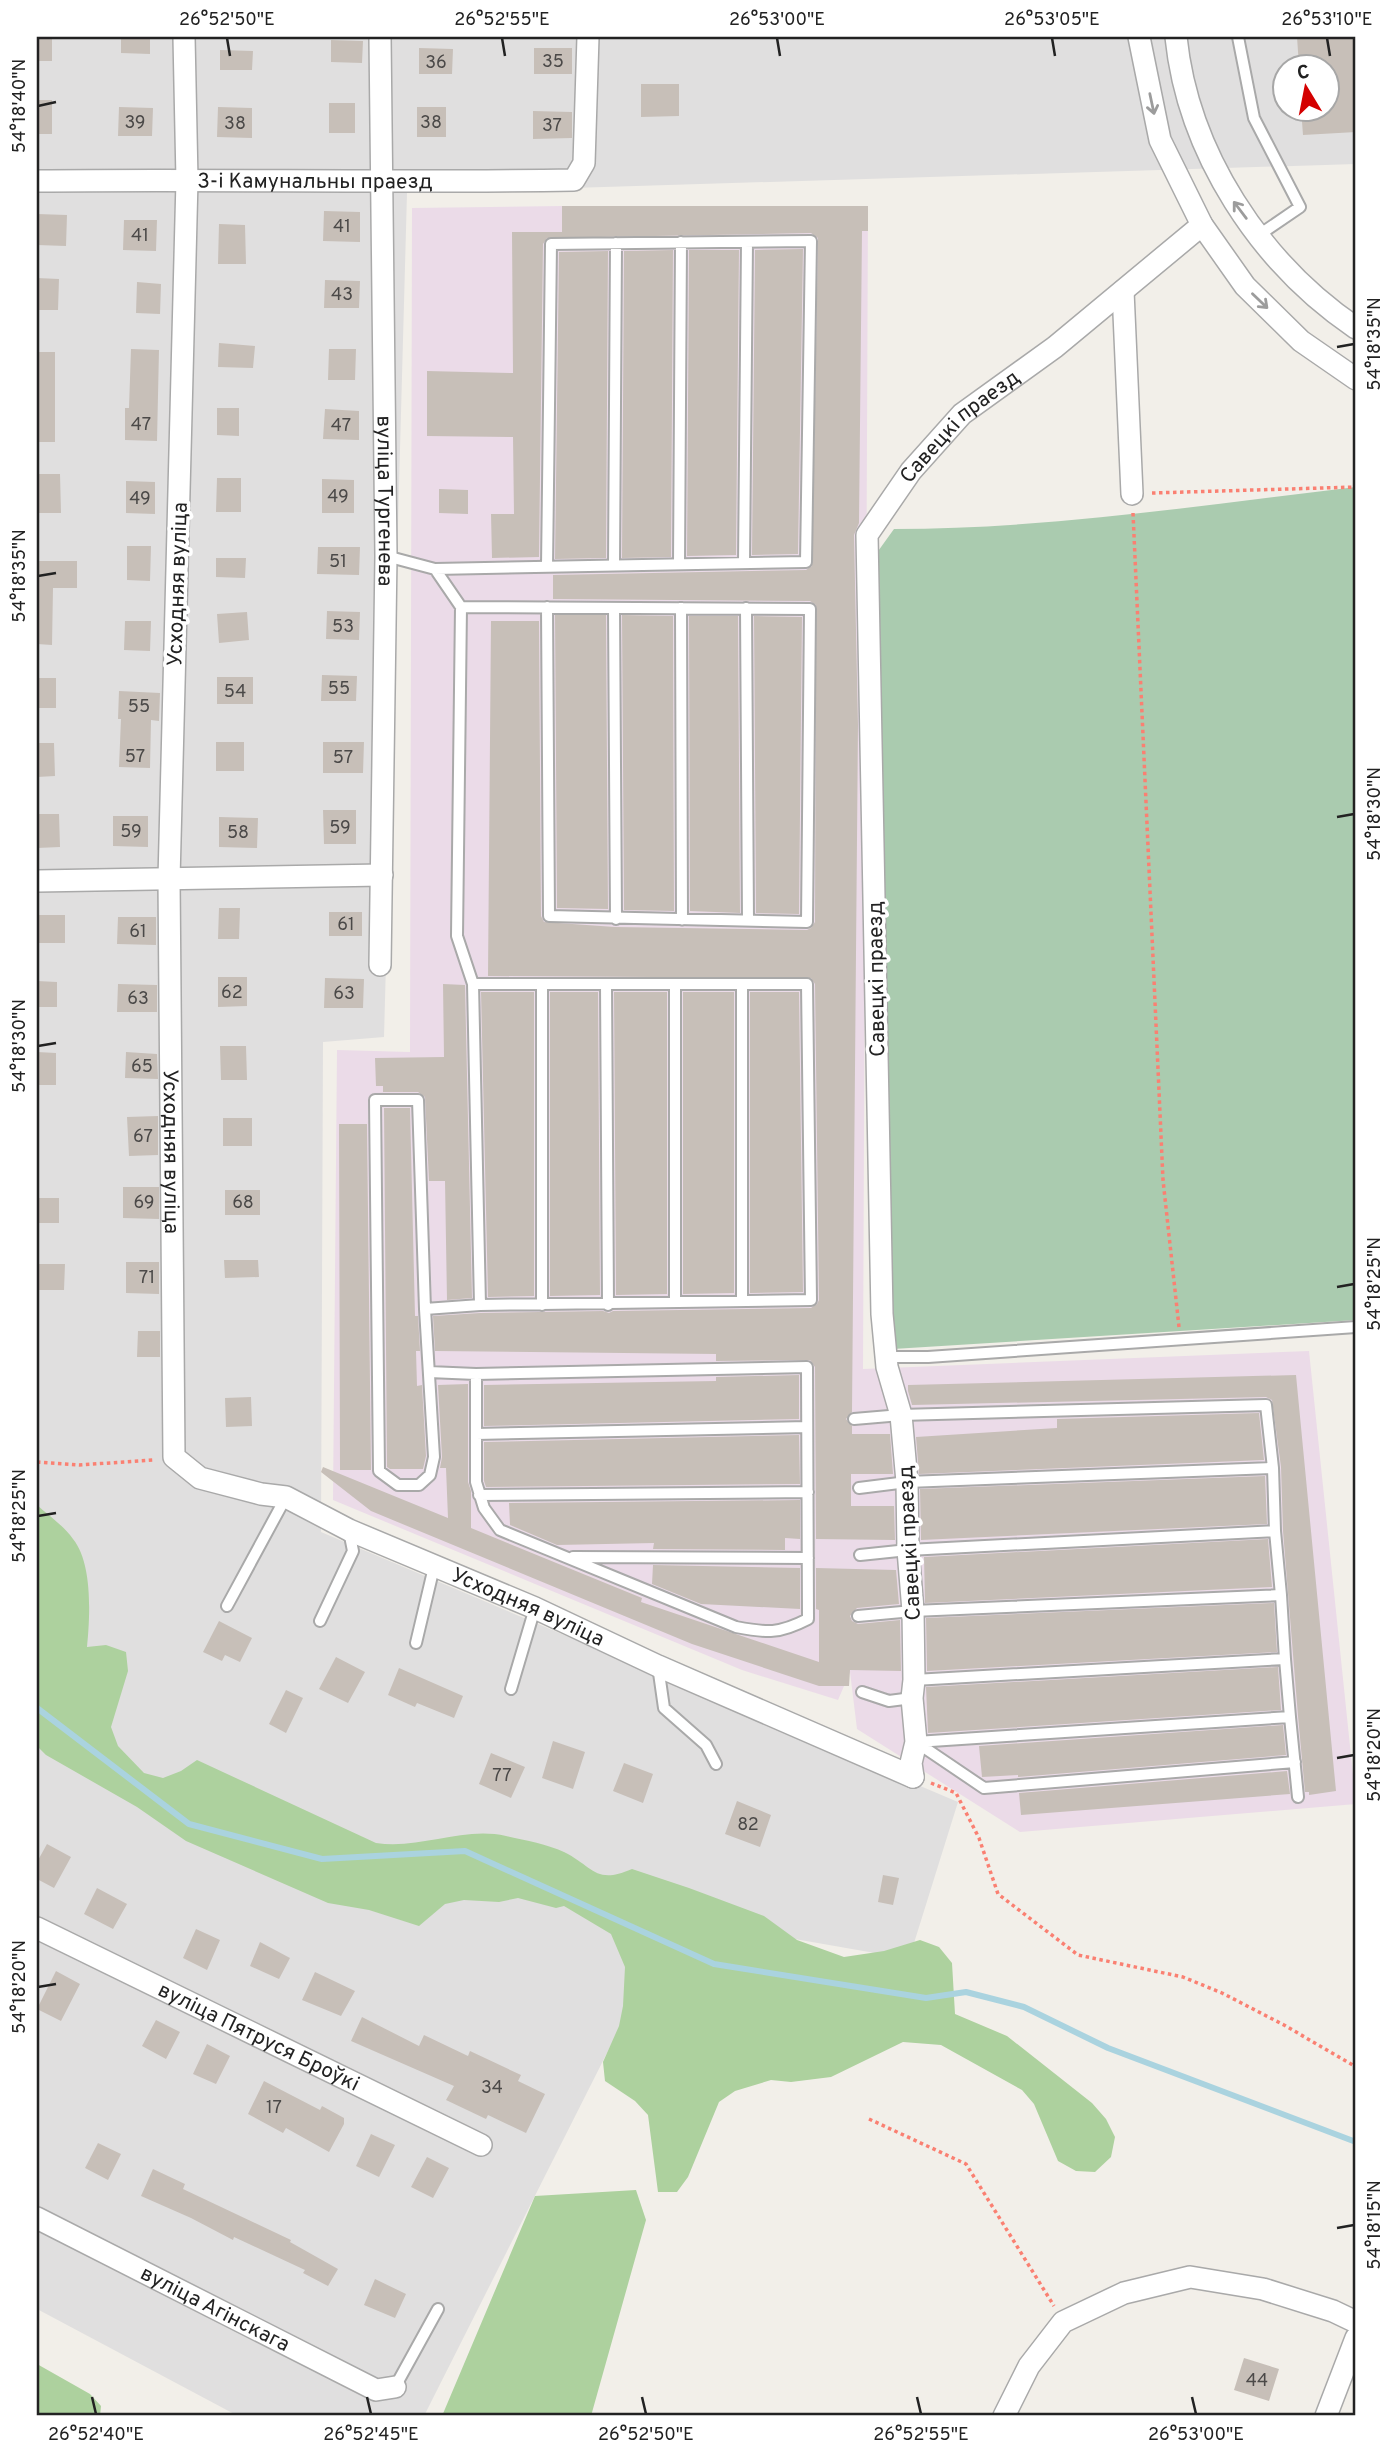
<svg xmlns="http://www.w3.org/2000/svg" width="1393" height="2453" viewBox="0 0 1393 2453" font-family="Overpass,sans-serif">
<rect width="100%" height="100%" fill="#f2efe9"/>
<path fill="#e0dfdf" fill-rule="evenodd" d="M37 37H1356V164L407 193 384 1037 323 1042 321 1532 958 1802 909 1959 675 1918 424 2416H238L37 2309ZM1284 66H1326V108H1284Z"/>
<path fill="#ebdbe8" d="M562 206H868L863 1369 1309 1351 1356 1804 1020 1832 857 1729 850 1672 838 1700 742 1670 333 1500 337 1050 410 1052 412 208Z"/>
<path fill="#add19e" d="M37 1505C48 1515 64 1526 73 1539 93 1564 90 1616 87 1647L106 1645 126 1652 128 1671 111 1727 118 1746 144 1773 163 1778 181 1771 197 1760 376 1843C419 1850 463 1826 506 1836 524 1840 547 1844 564 1852 594 1867 595 1885 632 1869L689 1888 764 1916 797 1940 844 1957 884 1951 920 1940 939 1947 952 1963 955 2014 1007 2036 1092 2103 1106 2119 1115 2137 1111 2157 1095 2172 1076 2171 1058 2161 1034 2104 1022 2090 941 2045 903 2042 831 2077 791 2082 771 2080 735 2091 719 2102 688 2177 677 2192H658L648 2115 635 2101 605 2081 603 2062 619 2026 623 2006 625 1967 611 1934 564 1906 556 1908 518 1898 499 1902 464 1900 445 1904 419 1926 369 1910 328 1903 186 1841 137 1807 46 1755 37 1746Z
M636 2190 646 2220 591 2416H442L535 2196Z
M37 2364 90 2394 101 2406 100 2416H37Z"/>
<path fill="#aacbaf" d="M1356 487V1320L893 1349 876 554 894 529C1049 529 1203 505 1356 487Z"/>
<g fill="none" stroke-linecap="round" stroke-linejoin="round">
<path stroke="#aad3df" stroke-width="6" d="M37 1708 189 1824 322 1859 465 1851 714 1964 926 1998 966 1992 1024 2007 1108 2048 1356 2142"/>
</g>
<path fill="#c7bfb8" d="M37 37H52V61H37Z
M121 37H150V54L121 53Z
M1297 37H1356V132L1303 135 1301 108H1326V66H1299Z
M331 40 363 41 362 63 331 62Z
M419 48 453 49 452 74H419Z
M534 48H572V74H534Z
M220 50 253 51 252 70H220Z
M641 84H679V116L641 117Z
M37 100H52V134H37Z
M329 103H355V133H329Z
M119 107 153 108 152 136H118Z
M218 107 252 108V138L217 137Z
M417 107H446V137H417Z
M533 111 572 112V138L533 139Z
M562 206H868V231H862L859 523 854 535 858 725 852 1412 846 1419 852 1426V1434H890L893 1474H851V1506H894L895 1540 816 1539 815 1367 810 1360 716 1361V1354L435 1351 433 1316 480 1313 603 1311 609 1313 613 1311 811 1308 817 1304 819 1300 815 984 811 978 488 976 491 621H539L541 916 544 922 615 927 807 930 811 928 815 922 816 605 810 601 553 599V575L806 570 812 566 818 238 811 233 547 238 543 244 539 557 492 558 491 514H514L513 437 427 436V371L513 373 512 232H562Z
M324 211 360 212V242L323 241Z
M37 214 67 215 66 246 37 245Z
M124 220H157L156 251 123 250Z
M219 224 245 225 246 264H218Z
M803 249 798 554 752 555 755 250Z
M673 250 671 557 622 558 624 251Z
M689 250H739L736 555 687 556Z
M608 251 606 558 555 559 559 252Z
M37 278 59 279 58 310H37Z
M325 280 360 281 359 308H324Z
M137 282 161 284 160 314 136 313Z
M219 343 255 346 253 368 218 367Z
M131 349 159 350 157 441 125 440V408H129Z
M329 349H356L355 380H328Z
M37 352H55V442H37Z
M217 408H239V436L217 435Z
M325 409 359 411V440L323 439Z
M37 474H60L61 513H37Z
M217 478H241V512H216Z
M322 479 354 480V513H322Z
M126 481 155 482V514L126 513Z
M439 489 468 490V514L439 513Z
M127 546H151L150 581 127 580Z
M318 547H360L359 575 317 574Z
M216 558H246L245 578 216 577Z
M37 561H77V588H53L52 645 37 644Z
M327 611 360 612 359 640 326 639Z
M247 612 249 640 219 643 217 614Z
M555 615H606L608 909 557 908Z
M622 615 673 616 674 911 624 910Z
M689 616H738L740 913 690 911Z
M754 616 802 617 799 914 756 913Z
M125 621H151L150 651 124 650Z
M322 675 357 676 356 701H321Z
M217 677H253V704H217Z
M37 678H56V708H37Z
M119 691 160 693 159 721 151 720 150 768 119 767 121 719H118Z
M216 742H244V771H216Z
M323 742H364L363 773H323Z
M37 743H54L55 776 37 777Z
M323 810H356V844H324Z
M37 814H59L60 847 37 848Z
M113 816H148V847L113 846Z
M219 817 258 818 257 848 219 847Z
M219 908H240L239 939H218Z
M329 912H362V936H329Z
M37 915H65V943H37Z
M118 917H156V945L117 944Z
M218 977H247V1006L218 1007Z
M325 978 364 979 363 1008H324Z
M37 981 57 982V1007H37Z
M118 984 157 985V1012H117Z
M443 984 465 985 472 1298 447 1300 445 1181H429L425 1097 418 1092H383V1086H376L375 1058 444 1057Z
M481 992H534V1296L488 1297Z
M550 992H598L600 1295 550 1296Z
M614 992H667V1294L616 1295Z
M683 992H734V1293L683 1294Z
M750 992H799L803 1292 750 1293Z
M220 1046H246L247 1080H221Z
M37 1052 56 1053V1085H37Z
M126 1052 157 1054 158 1079 125 1078Z
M384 1108H410L415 1316H418L420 1351H416L417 1386 422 1385 426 1456 423 1469H390L387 1467Z
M158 1116V1155L129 1156 127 1117Z
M223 1118H252V1146H223Z
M339 1124H367L371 1470H340Z
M123 1187H159V1219L123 1218Z
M225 1190H260V1215H225Z
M37 1198H59V1223H37Z
M224 1260H258L259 1277 225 1278Z
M126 1262H159V1294L126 1293Z
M37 1264H65L64 1290H37Z
M138 1331H160V1357H137Z
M799 1375V1419L484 1426V1385L716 1381V1377Z
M1296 1375 1336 1791 1309 1795V1792H1305L1298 1716 1283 1531 1281 1467 1272 1400 1266 1397 912 1405 908 1391V1385Z
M468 1384V1482L471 1491V1528L642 1598 641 1602 819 1662V1610L816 1609V1568L896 1570 899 1604 857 1608 850 1616 852 1621 858 1624 900 1620 901 1671 850 1670 849 1686H819L692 1644 371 1511 321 1472 323 1467 448 1518 446 1468H440L442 1457 438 1385Z
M251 1397 252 1426 226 1427 225 1398Z
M1259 1413 1264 1460 919 1474 916 1437 1057 1428V1419Z
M799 1435 800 1484 486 1487 484 1481V1442Z
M1265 1476 1267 1524 921 1540 920 1489Z
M800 1500V1539L785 1538V1550L653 1549 654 1543 557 1545 510 1525 509 1503Z
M1268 1539 1272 1587 925 1603 924 1557Z
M653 1565 800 1568V1609L701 1604 652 1584Z
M1274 1603 1277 1652 927 1671 926 1618Z
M219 1621 252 1638 240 1662 225 1655 222 1661 203 1652Z
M336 1657 365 1672 348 1703 319 1689Z
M1278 1667 1281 1710 928 1733 926 1687Z
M399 1668 463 1696 454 1718 417 1703 415 1707 388 1695Z
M286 1690 303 1698 286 1733 269 1724Z
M1283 1725 1286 1755 1018 1777V1775L982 1777 979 1746Z
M553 1741 585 1752 573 1789 542 1778Z
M491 1753 525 1767 511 1798 479 1784Z
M624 1763 653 1774 643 1803 613 1791Z
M1287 1771 1290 1794 1021 1815 1019 1793Z
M737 1801 771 1815 760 1847 725 1834Z
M47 1844 71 1857 54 1888 37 1879V1862Z
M883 1875 899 1878 893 1905 878 1902Z
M97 1888 127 1904 113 1929 84 1914Z
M196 1929 220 1940 207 1970 183 1958Z
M260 1942 290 1958 279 1979 250 1966Z
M56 1971 80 1984 61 2021 37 2009Z
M315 1972 355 1991 341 2016 302 2000Z
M362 2017 419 2046 424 2035 468 2056 470 2051 521 2075 518 2081 545 2094 526 2133 488 2115 486 2119 446 2100 454 2086 351 2041Z
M156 2020 180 2032 166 2059 142 2046Z
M207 2044 230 2056 216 2084 193 2074Z
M264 2081 320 2110 322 2106 344 2118V2124L329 2152 286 2128 283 2133 248 2114Z
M371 2134 395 2145 379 2177 356 2166Z
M98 2143 121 2154 108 2180 85 2168Z
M427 2157 449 2168 433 2198 411 2187Z
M153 2169 185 2184 183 2189 291 2240 290 2242 338 2269 328 2286 303 2273 305 2270 234 2237 233 2240 191 2218 141 2196Z
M375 2279 406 2294 395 2318 364 2305Z
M1244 2358 1279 2369 1269 2401 1234 2390Z"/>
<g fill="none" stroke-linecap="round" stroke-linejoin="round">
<defs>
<path id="lane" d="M1238 37 1254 118 1300 207 1259 235
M386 556 435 569 461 607C577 607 693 608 810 609L807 922 549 916 547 607
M744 563 747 242
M679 564 681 242
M614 565 616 243
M435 569 806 562 811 241 551 244 547 567
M461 607 457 936 473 984 480 1305 811 1300 807 984H473
M614 608 616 919
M681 608 682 920
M746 608 748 921
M542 984V1305
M606 984 608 1305
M742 984V1301
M375 1100H418L425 1309 434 1457 430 1475 419 1485H398L379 1471Z
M675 1302V984
M425 1309 480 1305
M887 1357H928L1356 1327
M429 1372 476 1374 807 1367 808 1619C779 1634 767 1633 736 1627L500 1530 484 1508 476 1482V1374
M854 1419 901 1415 1266 1405 1273 1468 1275 1531 908 1550 860 1555
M476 1434 807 1427
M859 1488 907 1482 1273 1468
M479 1495 808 1492
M573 1557 808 1558
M227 1606 286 1497
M858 1616 913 1611 1281 1595 1275 1531
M320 1621 353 1551 349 1531
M416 1643 434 1567
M658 1666 664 1708 706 1745 716 1764
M914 1680 1285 1659 1281 1595
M511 1689 535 1608
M862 1692 889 1701 912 1698
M1290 1717 1298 1797
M916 1742 1290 1717 1285 1659
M916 1742 984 1788 1295 1762
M395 2387 438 2309"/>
<g id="street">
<path id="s1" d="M184 37 187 180 169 879 174 1457 200 1478 261 1494 286 1497 349 1530 535 1608 658 1666 913 1777"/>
<path id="s2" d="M380 37 386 556 380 965"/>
<path d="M1139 37 1160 140 1202 225 1245 286 1301 341 1356 379"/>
<path d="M1176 37C1188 153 1260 263 1356 328"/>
<path id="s3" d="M37 181C216 179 395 183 574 180L584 163 588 37"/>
<path d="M1123 291 1132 494"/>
<path d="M37 881 382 875"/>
<path id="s4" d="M913 1777 911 1763 916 1742 912 1698 914 1680 913 1611 908 1550 907 1482 901 1415 887 1367 882 1314 867 535 911 471 962 414 1055 347 1202 225"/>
<path id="s5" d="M37 1928 481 2145"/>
<path id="s6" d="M37 2218 376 2390 395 2387"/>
<path d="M1004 2416 1029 2366 1063 2322 1124 2293 1190 2277 1263 2289 1333 2311 1356 2322"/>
<path d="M1326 2416 1356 2338"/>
</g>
</defs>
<use href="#lane" stroke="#a9a9a9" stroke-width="14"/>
<use href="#street" stroke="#a9a9a9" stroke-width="24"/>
<path stroke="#fa8072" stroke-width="3.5" stroke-dasharray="3.5 3.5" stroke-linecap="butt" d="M1152 493 1356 487
M1133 513 1163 1180 1179 1327
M37 1462 79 1465 154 1460
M931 1783 956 1793 979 1838 998 1894 1078 1955 1183 1977 1222 1993 1284 2025 1356 2067
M869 2119 966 2164 1054 2306
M765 2416H768"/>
<use href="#lane" stroke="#fff" stroke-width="10"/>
<use href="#street" stroke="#fff" stroke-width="21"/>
</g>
<defs><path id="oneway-shaft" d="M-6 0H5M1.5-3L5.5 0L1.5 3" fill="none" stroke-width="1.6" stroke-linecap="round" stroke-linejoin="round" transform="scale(1.75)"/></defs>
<g stroke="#9c9c9c">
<use href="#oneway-shaft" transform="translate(1152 104) rotate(78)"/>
<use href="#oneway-shaft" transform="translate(1240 210) rotate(-127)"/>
<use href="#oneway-shaft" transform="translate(1260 301) rotate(44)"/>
</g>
<path fill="none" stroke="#222" stroke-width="2.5" d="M227 38 230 56M502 38 505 56M777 38 780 56M1052 38 1055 56M1327 38 1330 56M38 106 56 102M1337 347 1354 344M38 576 56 573M1337 817 1354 814M38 1046 56 1043M1337 1287 1354 1284M38 1516 56 1513M1337 1758 1354 1755M38 1987 56 1984M1337 2228 1354 2225M92 2397 96 2414M367 2397 371 2414M642 2397 646 2414M917 2397 921 2414M1192 2397 1196 2414"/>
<g text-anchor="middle" stroke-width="7" stroke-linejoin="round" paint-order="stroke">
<g font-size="18" fill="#4b4948">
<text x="553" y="67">35</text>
<text x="436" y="68">36</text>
<text x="135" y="128">39</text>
<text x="431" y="128">38</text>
<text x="235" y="129">38</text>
<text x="552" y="131">37</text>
<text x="342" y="232">41</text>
<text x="140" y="241">41</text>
<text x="342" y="300">43</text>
<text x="141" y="430">47</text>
<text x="341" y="431">47</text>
<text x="338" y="502">49</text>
<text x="140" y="504">49</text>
<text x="338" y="567">51</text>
<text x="343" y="632">53</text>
<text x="339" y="694">55</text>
<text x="235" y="697">54</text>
<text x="139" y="712">55</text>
<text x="135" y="762">57</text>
<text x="343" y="763">57</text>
<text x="340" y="833">59</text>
<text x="131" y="837">59</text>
<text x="238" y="838">58</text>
<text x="346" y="930">61</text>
<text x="138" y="937">61</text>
<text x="232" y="998">62</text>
<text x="344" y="999">63</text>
<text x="138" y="1004">63</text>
<text x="142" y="1072">65</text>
<text x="143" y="1142">67</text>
<text x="144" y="1208">69</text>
<text x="243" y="1208">68</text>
<text x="147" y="1283">71</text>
<text x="502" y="1781">77</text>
<text x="748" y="1830">82</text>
<text x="492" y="2093">34</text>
<text x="274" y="2113">17</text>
<text x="1257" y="2386">44</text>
</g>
<g font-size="21" fill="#222" stroke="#fff">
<text dy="7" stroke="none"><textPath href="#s3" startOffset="278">3-і Камунальны праезд</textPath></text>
<text dy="7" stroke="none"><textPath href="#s4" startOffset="1390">Савецкі праезд</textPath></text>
<text dy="7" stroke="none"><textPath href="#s2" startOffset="464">вуліца Тургенева</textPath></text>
<text transform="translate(177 584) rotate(-88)" y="7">Усходняя вуліца</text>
<text transform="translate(876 979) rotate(-91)" y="7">Савецкі праезд</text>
<text dy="7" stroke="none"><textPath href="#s1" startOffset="1115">Усходняя вуліца</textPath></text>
<text transform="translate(909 1543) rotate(-93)" y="7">Савецкі праезд</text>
<text dy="7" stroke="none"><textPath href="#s1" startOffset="1808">Усходняя вуліца</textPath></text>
<text dy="7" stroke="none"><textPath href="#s5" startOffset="247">вуліца Пятруся Броўкі</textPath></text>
<text dy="7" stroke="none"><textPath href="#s6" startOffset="200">вуліца Агінскага</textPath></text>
</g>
</g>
<rect width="1393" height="2453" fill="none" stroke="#ffffff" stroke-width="77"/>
<g transform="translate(1306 88) rotate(350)"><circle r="33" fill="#ffffff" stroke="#a7a7a7" stroke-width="2"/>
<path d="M0-5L12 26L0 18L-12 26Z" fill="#d40000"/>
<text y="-10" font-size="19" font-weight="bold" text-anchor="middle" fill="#222222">С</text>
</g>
<rect x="38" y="38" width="1316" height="2376" fill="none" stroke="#222" stroke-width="2.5"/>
<g font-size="18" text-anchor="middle" fill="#222">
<text x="227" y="25">26°52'50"E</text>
<text x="502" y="25">26°52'55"E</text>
<text x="777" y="25">26°53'00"E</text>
<text x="1052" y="25">26°53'05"E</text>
<text x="1327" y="25">26°53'10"E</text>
<text transform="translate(19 106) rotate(-90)" y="6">54°18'40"N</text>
<text transform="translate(1374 344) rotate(-90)" y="6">54°18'35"N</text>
<text transform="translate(19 576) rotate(-90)" y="6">54°18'35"N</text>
<text transform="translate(1374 814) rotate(-90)" y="6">54°18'30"N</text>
<text transform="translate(19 1046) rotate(-90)" y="6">54°18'30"N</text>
<text transform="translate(1374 1284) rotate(-90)" y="6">54°18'25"N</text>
<text transform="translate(19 1516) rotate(-90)" y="6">54°18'25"N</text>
<text transform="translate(1374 1755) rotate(-90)" y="6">54°18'20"N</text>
<text transform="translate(19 1987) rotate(-90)" y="6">54°18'20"N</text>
<text transform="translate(1374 2225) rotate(-90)" y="6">54°18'15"N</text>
<text x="96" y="2440">26°52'40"E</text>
<text x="371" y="2440">26°52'45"E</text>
<text x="646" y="2440">26°52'50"E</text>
<text x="921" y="2440">26°52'55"E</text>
<text x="1196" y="2440">26°53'00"E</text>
</g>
</svg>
